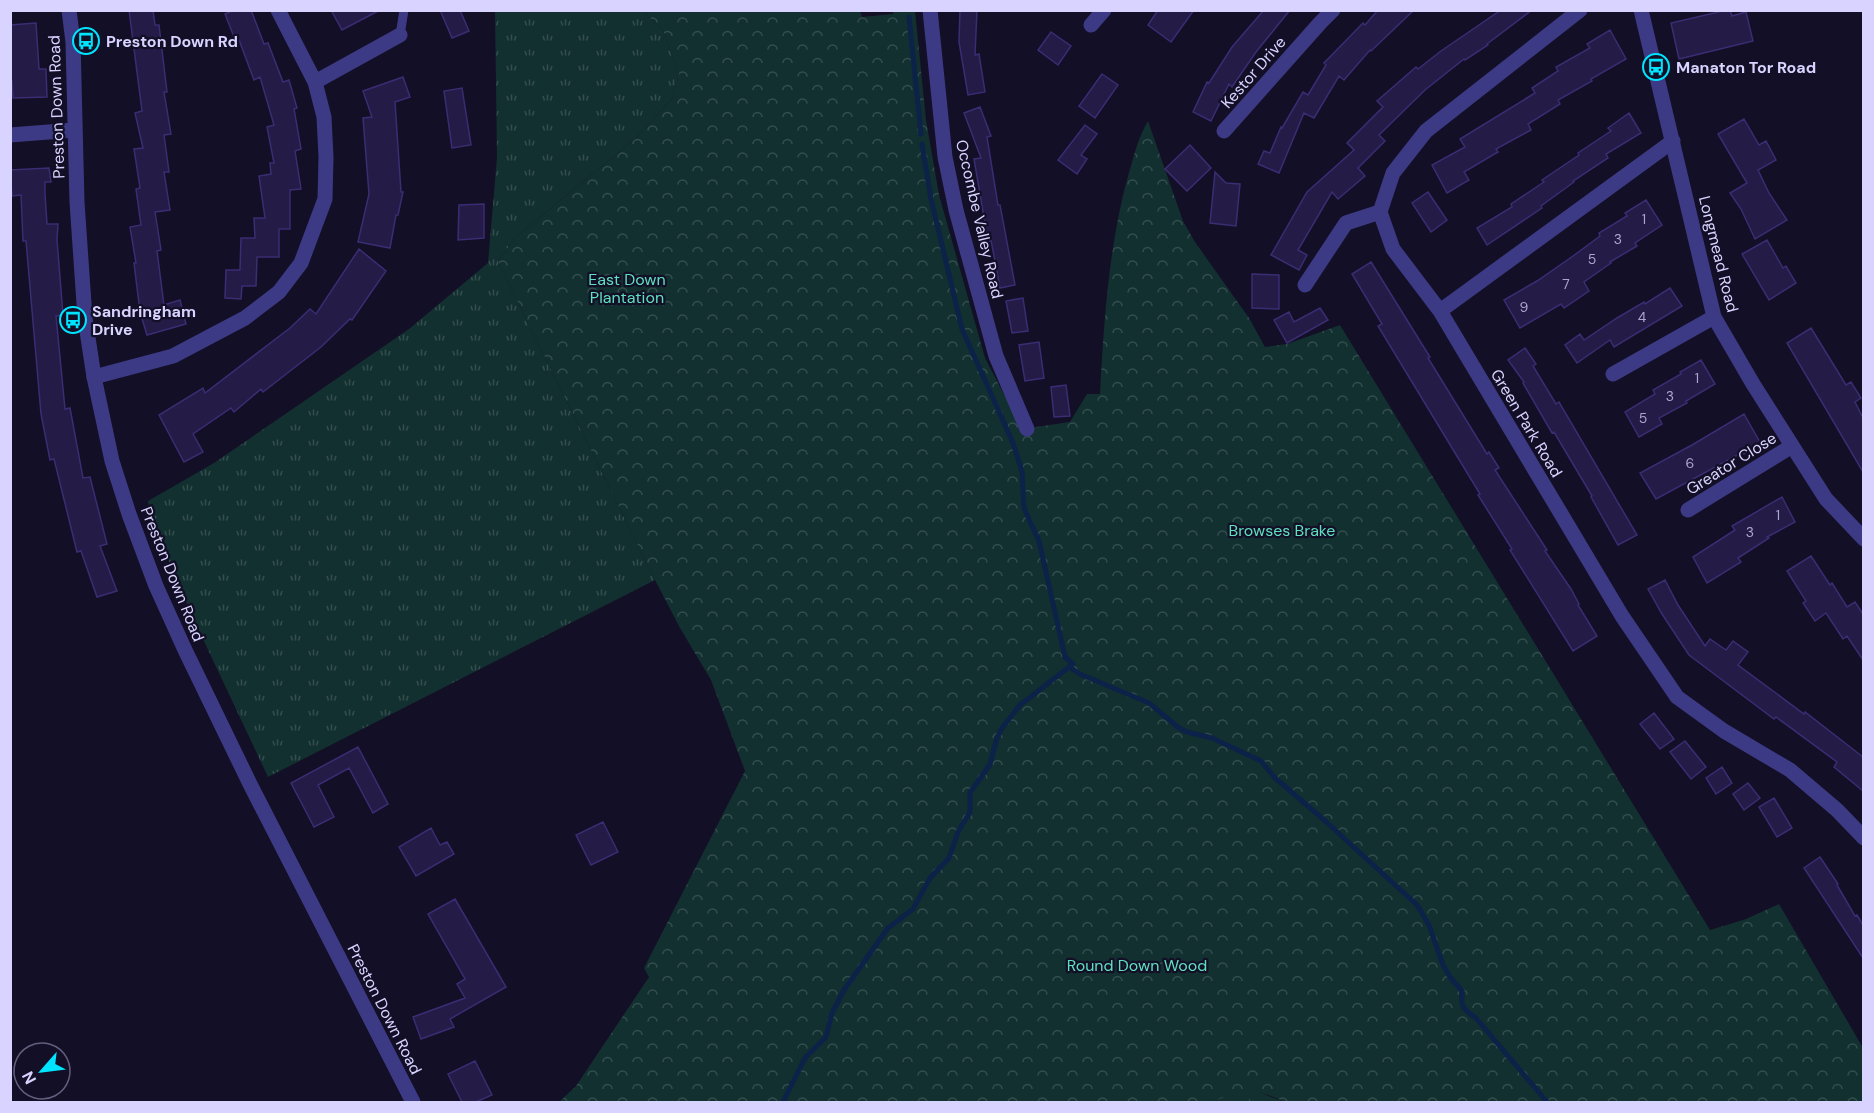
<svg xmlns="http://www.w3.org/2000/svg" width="1874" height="1113" viewBox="0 0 1874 1113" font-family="'DM Sans',sans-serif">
<defs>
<pattern id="grass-tufts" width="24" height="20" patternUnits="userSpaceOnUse" patternTransform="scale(1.5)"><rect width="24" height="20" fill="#12302f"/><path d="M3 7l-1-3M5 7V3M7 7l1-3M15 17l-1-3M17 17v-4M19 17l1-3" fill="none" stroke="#344d4e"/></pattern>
<pattern id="forest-crowns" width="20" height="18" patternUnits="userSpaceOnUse" patternTransform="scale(1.5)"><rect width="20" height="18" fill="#12302f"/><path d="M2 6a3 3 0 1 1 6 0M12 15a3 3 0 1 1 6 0" fill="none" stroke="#344d4e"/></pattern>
</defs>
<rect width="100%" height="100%" fill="#130f26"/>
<path fill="url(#grass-tufts)" d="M495 11H643L663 30 679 74 672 99 636 138 515 238 498 262 655 580 268 777 194 620 150 517 148 501 214 463 409 329 488 263 497 157Z
M1249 1091 1258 1092 1285 1102H1213L1231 1094Z"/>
<path fill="url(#forest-crowns)" d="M860 10 862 17 893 14V11H915L926 120 939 195 985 358 1022 429 1070 422 1087 394H1100C1104 319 1109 241 1130 169 1135 152 1139 136 1148 121L1183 221 1195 242 1249 318 1265 347 1287 344 1340 325 1710 930 1746 919 1779 904 1863 1048V1102H1285C1257 1088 1240 1090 1213 1102H559L576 1086 649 977 644 968 745 771 711 680 680 628 655 580 498 262 515 238 636 138 672 99 679 74 663 30 643 11Z"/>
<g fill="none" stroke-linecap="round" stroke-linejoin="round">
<path stroke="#0c2248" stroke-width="5" d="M909 17 921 134
M1069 667 1080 674 1149 703 1179 728 1187 732 1212 738 1261 761 1274 777 1323 819 1417 905 1429 925 1443 965 1450 977 1462 991C1461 1008 1462 1008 1476 1018L1547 1102
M783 1102 805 1058 826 1037 832 1013 844 990 888 928 913 909 930 878 949 858 958 832 970 812V793L990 764 997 738 1002 728 1020 705 1073 664 1065 657 1039 541 1024 508 1022 471 1013 443 962 329 931 199 922 144"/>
</g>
<path fill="#241b47" stroke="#3b2d73" stroke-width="1.5" d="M129 10H153L155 25H159L167 92H164L171 134 164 135 169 172H164L170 210 155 212 161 250 157 251 164 305 180 300 186 324 147 335 140 312 134 263H136L130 227 141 225 136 189 140 188 134 149 143 148 135 113 142 111Z
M234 10H251L264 44 268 43 283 82 289 80 297 108 294 109 301 149 295 151 301 189 290 190V229H279V257H257L256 286H242L241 299 225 298 226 270H240L241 238H255L254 218H265L259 176 271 174 270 163H274L267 127 274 125 260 77 254 80 239 40 236 42 225 14Z
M331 10H380L342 30Z
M440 10H460L469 31 452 38Z
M960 10H977L975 55 979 54 985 92 968 95 959 42Z
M1158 10H1194L1171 42 1148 25Z
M1264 10H1290L1256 52 1232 87 1229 84 1211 121 1193 112 1207 82 1209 83 1232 47Z
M1378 10H1414L1371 51 1370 50 1344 80 1339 76 1314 118 1304 113 1279 173 1258 164 1264 151 1270 153 1281 127 1282 128 1303 92 1308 95 1326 65 1324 63 1363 23 1365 25Z
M1501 10H1532L1487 44 1488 45 1465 60 1464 59 1425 90 1379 135 1385 141 1358 168 1365 176 1338 199 1332 192 1298 250 1307 255 1299 270 1271 255 1307 192 1354 150 1347 143 1383 107 1377 101 1416 67 1418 69 1441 51Z
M1727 10H1730L1732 16 1746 12 1753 41 1679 59 1671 23Z
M36 23 39 69H46L47 97 13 98 12 81H10V25Z
M1610 30 1626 59 1591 79 1592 81 1558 100 1560 104 1528 124 1531 130 1496 149 1498 152 1464 172 1469 180 1447 193 1432 165 1465 147 1460 139 1535 93 1532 88 1558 71 1556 67 1590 48 1587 44Z
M1051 32 1071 46 1058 65 1038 50Z
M1102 74 1118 85 1095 118 1079 106Z
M403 77 410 97 395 102 401 192H403L398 215H396L390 248 358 242 369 194 363 118 372 117 363 91Z
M462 88 471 145 452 148 444 91Z
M980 107 991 136 987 137 998 205H1000L1015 285 1000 288 991 240 988 241 974 159 981 158 964 113Z
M1629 113 1641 133 1606 154 1608 158 1573 181 1574 182 1541 206 1542 208 1487 245 1477 228 1512 207 1511 204 1544 182 1542 180 1579 155 1578 153 1611 131 1608 128Z
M1744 119 1759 145 1766 141 1776 160 1758 170 1769 193 1787 220 1755 239 1741 209 1730 193 1747 183 1718 134Z
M1085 125 1097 134 1081 155 1087 159 1077 174 1058 160Z
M1190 145 1211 168 1187 191 1165 169Z
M49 168 51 182H45V194L47 224H58L57 240 63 315 56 316 65 409 70 408 83 478 90 477 107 544 100 546 117 591 97 597 81 551 77 552 54 459 50 460 41 414 26 241H23L21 195 12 196 10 170Z
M1215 172 1226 183 1240 184 1236 226 1210 223Z
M1428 192 1447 220 1431 232 1412 203Z
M1646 200 1662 225 1635 243 1637 246 1610 262 1611 263 1584 282 1589 291 1564 308 1561 304 1520 328 1504 300 1537 281 1573 256 1600 236 1599 233 1627 216 1625 213Z
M484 204V238L458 240 459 205Z
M1767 240 1783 268 1786 266 1796 283 1769 300 1742 254Z
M359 249 386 271 352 320 350 319 321 347 263 392 261 389 234 412 231 408 193 434 203 452 184 462 159 415 203 388 205 393 290 328 310 309 316 314Z
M1371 262 1420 341 1430 357 1428 358 1487 454 1489 452 1499 468 1495 470 1547 550 1545 551 1571 589 1579 604 1578 605 1597 636 1573 651 1510 550 1512 549 1478 495 1480 494 1378 326 1382 324 1352 274Z
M1252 274 1279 275V309L1252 308Z
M1670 288 1682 306 1614 347 1610 340 1577 363 1565 345 1580 334 1584 340 1617 318 1644 302 1645 304Z
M1023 298 1028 331 1012 333 1006 301Z
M1320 308 1328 320 1287 343 1274 320 1289 312 1294 322Z
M1811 328 1846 385 1851 382 1861 398 1855 402 1863 418V472L1787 343Z
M1039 342 1044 378 1025 381 1019 345Z
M1525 348 1536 364 1533 366 1556 404 1559 402 1637 535 1618 545 1591 497 1592 496 1554 432 1552 433 1523 383 1524 382 1508 360Z
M1701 360 1715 384 1686 401 1687 403 1659 418 1662 424 1639 437 1625 412 1655 394 1653 390 1681 374 1680 372Z
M1066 385 1070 416 1054 417 1051 387Z
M1744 414 1761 444 1744 454 1743 452 1656 499 1640 473 1692 445Z
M1782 497 1795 522 1767 537 1769 538 1738 558 1741 562 1707 583 1693 557 1735 530 1732 526Z
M1811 556 1830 585 1832 583 1847 607 1855 602 1863 614V660L1847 636 1843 639 1826 613 1815 621 1803 603 1806 601 1787 571Z
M1665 580 1678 605 1705 646 1710 639 1726 650 1733 641 1748 652 1738 665 1804 714 1805 712 1863 757V791L1834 767 1837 762 1776 717 1774 719 1689 655 1662 614 1648 589Z
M1654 713 1674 739 1660 749 1640 724Z
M1685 741 1706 767 1691 779 1670 752Z
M358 747 388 804 373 813 349 768 318 785 334 817 314 827 291 783Z
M1722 767 1732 783 1716 794 1706 778Z
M1748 783 1760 798 1744 810 1733 794Z
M1774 798 1792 828 1777 837 1759 807Z
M603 822 618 852 591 865 576 835Z
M431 828 440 845 447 842 454 854 416 876 399 847Z
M1820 857 1838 884 1837 885 1855 916 1857 915 1863 925V958L1804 868Z
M455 899 506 987 450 1019 454 1027 421 1039 413 1017 465 998 457 984 465 979 428 914Z
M475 1061 492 1095 476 1102H462L448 1074Z"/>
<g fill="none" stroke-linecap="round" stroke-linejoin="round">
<path stroke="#3d3a85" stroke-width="9" d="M400 35 404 10"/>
<path stroke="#3d3a85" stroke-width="15" d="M930 10 945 157 956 210 996 356 1027 429
M1580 10 1426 131 1393 173 1380 212 1393 249 1440 311 1622 616 1677 697 1724 731 1790 770 1837 810 1864 838
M1641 10 1714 317 1753 384 1826 499 1864 539
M1091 25 1104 10
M315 82 400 35
M1224 131 1320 23 1333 10
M10 135 74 130
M1305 285 1346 223 1380 212
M1440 311 1673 141
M1613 374 1714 317
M94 377 173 356 245 318 279 292 301 263 325 199 326 157 324 117 315 82 278 10
M1688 510 1792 446"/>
<path stroke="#3d3a85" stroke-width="15" d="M69 10 73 42 77 202 85 318 94 377 112 461 129 514 156 586 185 650 250 784 413 1102"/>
</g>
<defs>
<symbol id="bus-ring" viewBox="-11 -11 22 22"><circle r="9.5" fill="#130f26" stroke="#00e5ff" stroke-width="1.5"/><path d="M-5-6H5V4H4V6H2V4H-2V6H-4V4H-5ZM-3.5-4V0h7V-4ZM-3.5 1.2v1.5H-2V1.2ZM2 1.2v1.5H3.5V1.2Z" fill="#00e5ff"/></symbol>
</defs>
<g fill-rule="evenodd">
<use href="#bus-ring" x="71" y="26" width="30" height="30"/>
<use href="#bus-ring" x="1641" y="52" width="30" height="30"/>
<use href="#bus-ring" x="58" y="305" width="30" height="30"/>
</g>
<g text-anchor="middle" stroke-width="4.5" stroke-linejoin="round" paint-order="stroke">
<g font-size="14" fill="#aca6d1">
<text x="1644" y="224">1</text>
<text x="1618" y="244">3</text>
<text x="1592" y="264">5</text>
<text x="1566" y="289">7</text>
<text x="1524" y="312">9</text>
<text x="1642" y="322">4</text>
<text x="1697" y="383">1</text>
<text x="1670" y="401">3</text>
<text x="1643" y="423">5</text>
<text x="1690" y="468">6</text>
<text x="1778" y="520">1</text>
<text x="1750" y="537">3</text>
</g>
<g font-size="16" font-weight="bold" fill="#d9d4ff" stroke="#130f26" text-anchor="start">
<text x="106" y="47">Preston Down Rd</text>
<text x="1676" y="73">Manaton Tor Road</text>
<text x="92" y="317">Sandringham<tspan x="92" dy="18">Drive</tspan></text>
</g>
<g font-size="16" fill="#d9d4ff" stroke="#130f26">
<text transform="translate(1253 72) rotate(-49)" y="6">Kestor Drive</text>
<text transform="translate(56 107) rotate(-92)" y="6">Preston Down Road</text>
<text transform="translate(980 219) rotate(77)" y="6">Occombe Valley Road</text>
<text transform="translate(1719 254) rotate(76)" y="6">Longmead Road</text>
<text transform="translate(1527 423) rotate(59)" y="6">Green Park Road</text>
<text transform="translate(1731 463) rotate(-32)" y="6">Greator Close</text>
<text transform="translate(173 574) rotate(68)" y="6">Preston Down Road</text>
<text transform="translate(385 1009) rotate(63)" y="6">Preston Down Road</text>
</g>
<g font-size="16" fill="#5fe0c0" stroke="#130f26">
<text x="627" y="285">East Down<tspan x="627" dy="18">Plantation</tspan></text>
<text x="1282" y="536">Browses Brake</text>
<text x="1137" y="971">Round Down Wood</text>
</g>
</g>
<rect width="1874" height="1113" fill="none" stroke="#d9d4ff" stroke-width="24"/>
<g transform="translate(42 1071) rotate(242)"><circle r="28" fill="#130f26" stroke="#625e7d" stroke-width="1.5"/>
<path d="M0-4.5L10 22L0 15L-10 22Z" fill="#00e5ff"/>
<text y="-9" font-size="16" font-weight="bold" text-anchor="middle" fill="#d9d4ff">N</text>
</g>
</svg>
